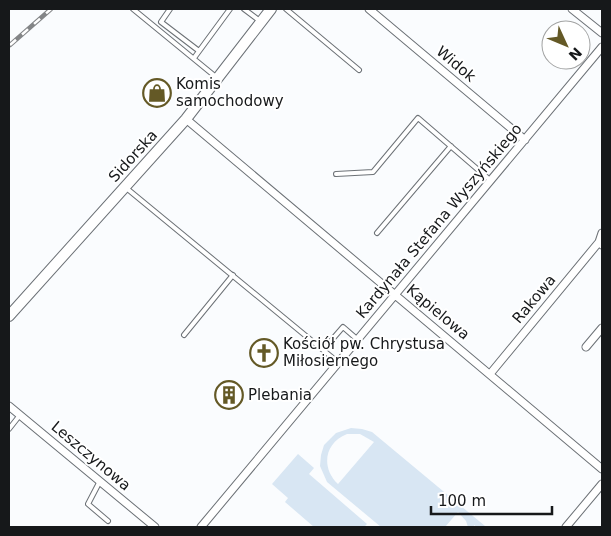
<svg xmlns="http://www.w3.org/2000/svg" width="611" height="536" viewBox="0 0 611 536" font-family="'DejaVu Sans',sans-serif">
<rect width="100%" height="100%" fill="#fafcfe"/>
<path fill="#d8e6f3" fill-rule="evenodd" d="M351 428 362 429 372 432 485 526 477 527 474 525V527H468L466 521 458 512 445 527H381L327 482 320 466 321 455 324 445 336 433ZM347 434H360L374 442 338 484C321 468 324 443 347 434Z
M298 454 314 468 309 474 367 524 364 527H314L285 502 288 498 272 484Z"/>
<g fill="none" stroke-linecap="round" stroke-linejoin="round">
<defs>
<path id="lane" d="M133 9 216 77
M170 9 161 22 199 51
M244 9 260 21
M286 9 359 70
M194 58 230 9
M336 174 373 172 418 118 490 180
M125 187 323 350
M377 233 451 146
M184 335 233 275
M339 363 323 350 343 327 358 340
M9 429 20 415
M100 481 88 504 108 521"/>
<path id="street" d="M369 9 525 140
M572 9 602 33
M186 119 602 469
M602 245 599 242 602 233
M586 347 602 328
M490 374 599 242
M9 406 155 527
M201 527 602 47
M566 527 602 484"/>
<path id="secondary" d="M9 316 186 119 271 9"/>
</defs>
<use href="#lane" stroke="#6c7176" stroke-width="6"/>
<use href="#street" stroke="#6c7176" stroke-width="9"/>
<use href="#secondary" stroke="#6c7176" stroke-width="12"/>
<use href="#lane" stroke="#fff" stroke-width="4"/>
<use href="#street" stroke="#fff" stroke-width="7"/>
<use href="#secondary" stroke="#fff" stroke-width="10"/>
<defs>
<path id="rail" d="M10 45 51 9"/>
</defs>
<use href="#rail" stroke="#838587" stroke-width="4.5"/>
<use href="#rail" stroke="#fff" stroke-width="2.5" stroke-dasharray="8" stroke-linecap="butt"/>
</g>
<defs>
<symbol id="shop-ring" viewBox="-11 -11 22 22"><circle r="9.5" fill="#fff" stroke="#645926" stroke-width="1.5"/><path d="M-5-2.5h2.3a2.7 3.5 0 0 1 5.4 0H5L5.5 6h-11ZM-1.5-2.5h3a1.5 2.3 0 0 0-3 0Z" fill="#645926"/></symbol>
<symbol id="church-ring" viewBox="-11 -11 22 22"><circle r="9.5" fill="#fff" stroke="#645926" stroke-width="1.5"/><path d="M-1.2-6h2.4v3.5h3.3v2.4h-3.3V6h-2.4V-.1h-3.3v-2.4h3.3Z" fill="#645926"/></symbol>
<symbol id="building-ring" viewBox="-11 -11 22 22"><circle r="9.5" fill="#fff" stroke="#645926" stroke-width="1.5"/><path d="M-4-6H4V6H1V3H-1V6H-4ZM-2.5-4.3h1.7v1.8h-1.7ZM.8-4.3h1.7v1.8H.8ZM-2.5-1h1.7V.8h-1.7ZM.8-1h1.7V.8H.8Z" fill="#645926"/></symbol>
</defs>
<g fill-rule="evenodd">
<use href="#shop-ring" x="141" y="77" width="32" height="32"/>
<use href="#church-ring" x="248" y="337" width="32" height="32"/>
<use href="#building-ring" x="213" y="379" width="32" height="32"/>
</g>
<g text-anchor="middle" stroke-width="4" stroke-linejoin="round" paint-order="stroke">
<g font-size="15" fill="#16181a" stroke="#fff">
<text transform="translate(456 64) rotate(40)" y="5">Widok</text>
<text transform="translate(133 156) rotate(-48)" y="5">Sidorska</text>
<text transform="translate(439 221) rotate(-50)" y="5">Kardynała Stefana Wyszyńskiego</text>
<text transform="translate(534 299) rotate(-50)" y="5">Rakowa</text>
<text transform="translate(438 312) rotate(40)" y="5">Kąpielowa</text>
<text transform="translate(91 456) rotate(40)" y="5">Leszczynowa</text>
</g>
<g font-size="15" fill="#16181a" stroke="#fff" text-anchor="start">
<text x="176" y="89">Komis<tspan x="176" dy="17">samochodowy</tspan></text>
<text x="283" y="349">Kościół pw. Chrystusa<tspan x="283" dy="17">Miłosiernego</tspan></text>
<text x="248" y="400">Plebania</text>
</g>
</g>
<rect width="611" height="536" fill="none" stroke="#16181a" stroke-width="20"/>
<g transform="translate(566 45) rotate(134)"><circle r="24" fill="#ffffff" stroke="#a2a3a3"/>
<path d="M0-4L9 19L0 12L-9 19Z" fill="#645926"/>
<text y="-8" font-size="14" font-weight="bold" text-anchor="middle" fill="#16181a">N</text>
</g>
<path d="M431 506v8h121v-8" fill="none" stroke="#16181a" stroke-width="2.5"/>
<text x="438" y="506" font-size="15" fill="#16181a" stroke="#ffffff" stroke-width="4" paint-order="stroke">100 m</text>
</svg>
